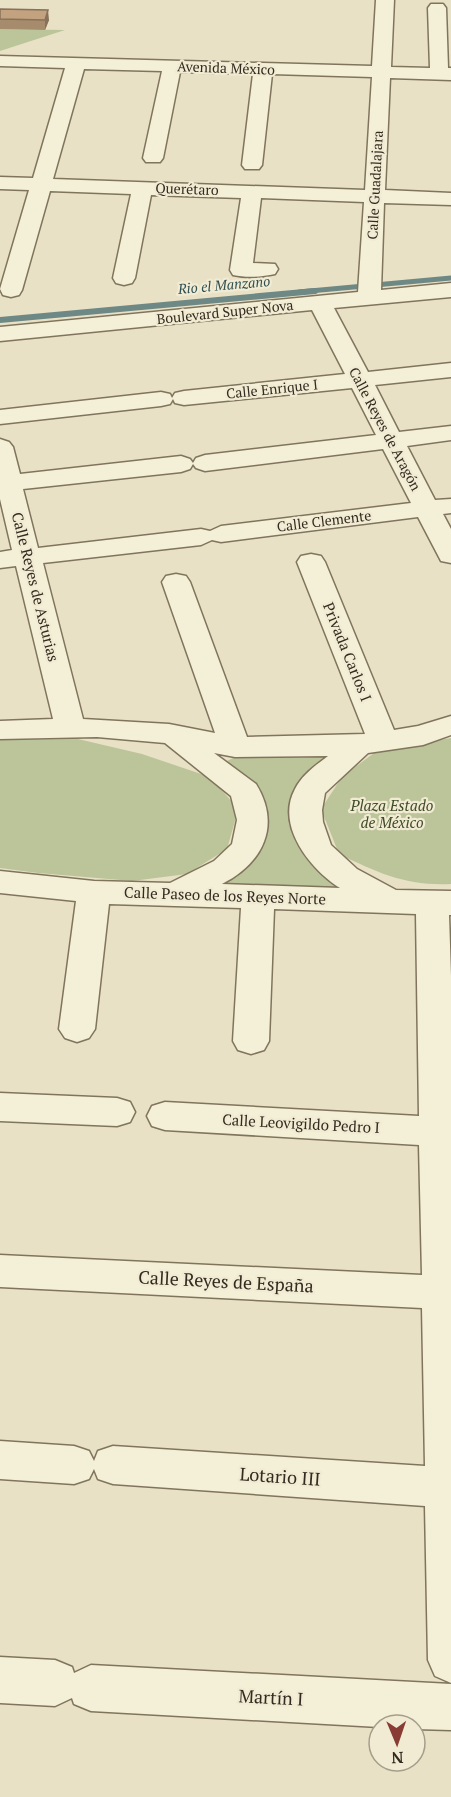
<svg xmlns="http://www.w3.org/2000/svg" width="451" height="1797" viewBox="0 0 451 1797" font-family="'PT Serif',serif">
<rect width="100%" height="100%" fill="#e8e1c5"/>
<path fill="#bcc59a" d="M0 29 65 30 0 51Z
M451 738V884C406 886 378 873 339 854L321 809 342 777 378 750Z
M78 739 142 754 210 777 235 805V821L227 849 187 874 132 881 38 873 0 868V740Z
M325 757 324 760 304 777 334 883 341 892 223 888 222 883 257 852 227 761 233 758Z"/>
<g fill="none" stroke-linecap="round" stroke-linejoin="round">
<path stroke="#6e8985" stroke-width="5" d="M299 292 451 278"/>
<path stroke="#6e8985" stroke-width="6" d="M0 320 315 291"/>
<defs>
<path id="minor" d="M376 0H394L391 67 430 68 428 8 431 4H443L446 8 448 68H451V80L390 78 385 190 451 193V205L384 203 381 290 451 283V297L334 308 368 372 451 363V377L375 385 399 432 451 426V440L407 446 435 500 451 499V513L443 514 451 529V563L441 561 418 517 221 542 212 540 201 545 43 563 83 719 169 724 215 733 162 582 166 576 176 574 186 576 190 582 247 737 365 734 297 562 301 556 311 554 321 556 325 562 394 730 418 726 451 716V735L423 745 368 753 325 793 322 810 323 822 331 845 357 869 396 890 451 891V915H449L451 976V1683L435 1676 428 1660 425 1506 113 1484 98 1479 94 1469 89 1479 74 1484 0 1479V1441L74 1446 89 1451 94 1461 98 1451 113 1446 425 1466 422 1308 0 1287V1255L422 1275 419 1145 165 1130 152 1126 147 1116 152 1106 165 1102 419 1116 416 914 274 909 269 1041 264 1050 251 1054 238 1050 233 1041 241 908 109 904 95 1029 89 1038 77 1042 65 1038 59 1029 76 901 0 893V871L94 881 170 883 214 861 232 844 237 820 231 796 165 743 97 737 0 739V721L53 719 16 566 0 568V552L12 550 0 499V439L9 442 13 447 20 474 181 456 190 459 193 463 196 458 205 455 376 435 352 388 184 405 175 403 173 399 170 404 161 406 0 424V410L161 392 170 394 172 398 175 393 184 391 345 374 312 310 0 341V327L358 292 364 202 261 198 253 263 275 264 278 269 275 274C262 277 246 278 233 275L230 270 241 198 151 195 135 278 132 283 124 285 116 283 113 278 131 194 50 191 22 290 19 295 11 297 3 295 0 289 29 190 0 189V177L33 178 65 68 0 66V56L372 66ZM84 69 162 71 143 158 146 162H160L163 158 180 72 253 74 242 165 245 169H259L262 165 272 74 372 77 365 190 53 179ZM383 449 411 503 221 526 210 531 201 529 38 548 23 489 181 472 190 469 193 464 196 468 205 471ZM214 753 235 757 328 756C316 765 302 775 295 789 275 826 311 870 340 888L222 884C262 864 282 826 256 784Z
M0 1093 117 1098 130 1102 135 1112 130 1122 117 1126 0 1121Z
M0 1657 55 1660 72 1667 74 1673 91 1665 451 1684V1730L415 1729V1725L379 1727 91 1711 74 1704 72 1698 55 1706 0 1703Z"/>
</defs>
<use href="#minor" stroke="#81745d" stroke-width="3"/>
<use href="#minor" fill="#f4efd7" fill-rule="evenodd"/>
</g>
<path fill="#a78b6d" d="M0 9 49 20 45 30 0 29Z"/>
<path fill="#887159" d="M48 10 49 20 45 30V20Z"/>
<path fill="#c2a27f" stroke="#887159" stroke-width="1.5" d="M0 9 48 10 45 20 0 19Z"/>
<g text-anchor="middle" stroke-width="4.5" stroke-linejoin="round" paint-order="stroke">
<g font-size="14" fill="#332b1f" stroke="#f1ebd3">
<text transform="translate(226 68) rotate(2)" y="5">Avenida México</text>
<text transform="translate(375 185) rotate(-87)" y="5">Calle Guadalajara</text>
<text transform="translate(187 189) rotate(2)" y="5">Querétaro</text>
<text transform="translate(225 312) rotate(-6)" y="5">Boulevard Super Nova</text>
<text transform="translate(272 389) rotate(-6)" y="5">Calle Enrique I</text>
<text transform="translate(385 429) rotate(62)" y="5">Calle Reyes de Aragón</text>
<text transform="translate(324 521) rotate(-7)" y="5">Calle Clemente</text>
</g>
<g font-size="14" font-style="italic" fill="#305051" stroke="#f1ebd3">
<text transform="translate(224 285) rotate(-5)" y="5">Rio el Manzano</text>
</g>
<g font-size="15" fill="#332b1f" stroke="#f1ebd3">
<text transform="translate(35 587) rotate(76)" y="5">Calle Reyes de Asturias</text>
<text transform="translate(347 652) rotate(68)" y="5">Privada Carlos I</text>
<text transform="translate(225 896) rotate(2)" y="5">Calle Paseo de los Reyes Norte</text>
<text transform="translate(301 1124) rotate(3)" y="5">Calle Leovigildo Pedro I</text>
</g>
<g font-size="15" font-style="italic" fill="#404d28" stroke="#f1ebd3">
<text x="392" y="811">Plaza Estado<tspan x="392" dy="17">de México</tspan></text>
</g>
<g font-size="18" fill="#332b1f" stroke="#f1ebd3">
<text transform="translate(226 1282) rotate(3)" y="6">Calle Reyes de España</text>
<text transform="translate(280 1477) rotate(4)" y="6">Lotario III</text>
<text transform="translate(271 1698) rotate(3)" y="6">Martín I</text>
</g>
</g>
<g transform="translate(397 1743) rotate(178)"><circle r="28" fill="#f1ebd3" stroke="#a59e8b" stroke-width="1.5"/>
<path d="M0-4.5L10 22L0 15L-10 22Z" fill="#893c34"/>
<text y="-9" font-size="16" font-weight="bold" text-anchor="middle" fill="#332b1f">N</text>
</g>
</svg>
